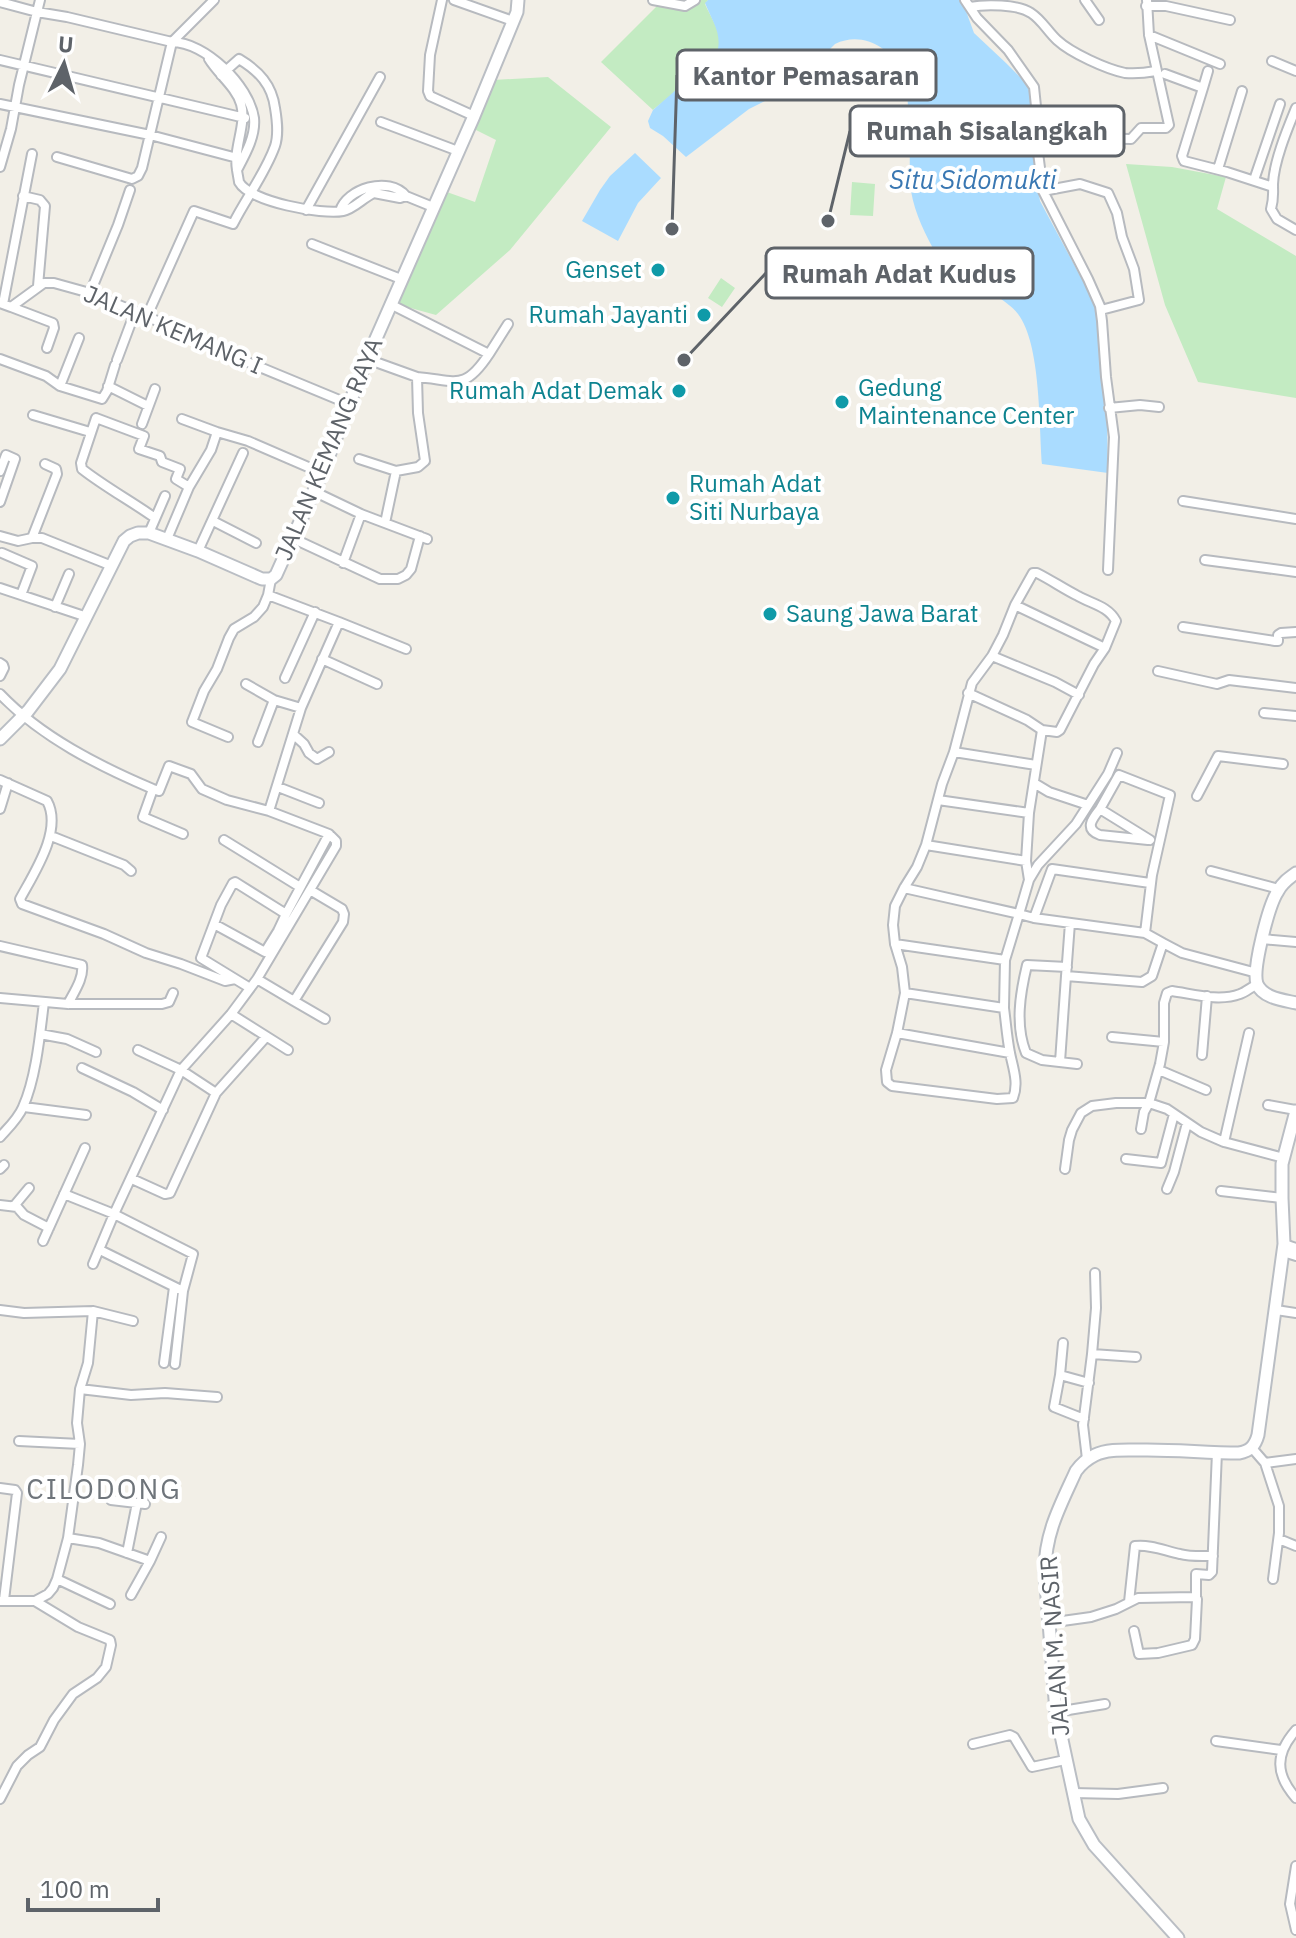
<svg xmlns="http://www.w3.org/2000/svg" width="1296" height="1938" viewBox="0 0 1296 1938" font-family="'IBM Plex Sans',sans-serif">
<rect width="100%" height="100%" fill="#f2efe7"/>
<path fill="#c3ebc2" d="M663 0H708L705 4C710 16 721 31 720 45 718 61 667 98 653 110L601 62Z
M548 77 611 127 510 250 436 315 396 304 444 191 475 202 496 140 470 127 493 80Z
M1126 164 1172 167 1226 177 1217 209 1296 256V398L1198 382 1165 305Z
M852 182 875 184 873 216 850 215Z
M721 278 735 288 722 307 708 298Z"/>
<path fill="#aadcff" d="M708 0H962L974 33 1006 63 1024 81 1029 90 1032 100 1034 162 1040 201 1092 298 1098 315 1100 336 1107 419 1108 473 1042 464C1039 425 1041 344 1018 314 1012 306 1002 300 994 294 972 278 955 285 939 259 927 238 915 215 911 191 909 173 910 154 910 136 909 114 907 91 904 69 887 47 862 31 835 44L791 88 749 109 686 157 663 136 650 128 648 121 653 110 716 55C724 36 712 21 705 3Z
M635 153 661 178 638 203 618 241 582 221 600 190 610 176Z"/>
<g fill="none" stroke-linecap="round" stroke-linejoin="round">
<defs>
<path id="street" d="M442 0 430 55 428 91 430 96 474 116
M454 0 513 21
M653 0 685 6 695 0
M965 0 977 18 1008 50 1034 87 1037 116 1036 137
M1085 0 1099 20
M0 2 37 12 40 0
M1146 6H1166L1230 20
M970 7C985 4 1018 4 1031 13 1042 20 1048 32 1057 40 1071 53 1106 69 1125 73 1136 74 1145 73 1156 71
M1149 35 1220 64
M209 59C218 74 236 87 241 104 247 125 233 147 237 170 237 171 239 181 239 182 250 202 322 215 343 211 354 209 364 197 374 193L400 198 406 196
M0 60 245 118
M1272 61 1296 71
M1165 74 1203 88 1182 156 1184 161 1227 172 1273 187
M1203 88 1208 71
M0 104 150 135 241 159
M1296 108C1287 130 1274 161 1273 184 1273 195 1274 198 1271 209L1277 219 1296 230
M381 122 458 151
M57 157 132 179 138 176 142 168 172 42 214 0
M0 167 11 129 19 85 37 12 67 17 172 42C205 42 249 85 254 118 256 136 245 155 237 170
M1218 169 1242 91
M1254 180 1280 104
M1043 191 1080 184 1108 193 1117 213 1122 237 1134 269 1139 300 1101 310
M23 196 40 200 45 206 38 286
M306 210 380 77
M340 211C346 189 389 175 406 196L433 207
M312 244 401 279
M90 293 118 225 130 190
M0 303 11 307 44 283H54L90 293 167 325 209 346 349 404
M3 304 32 154
M390 304 489 354 508 324
M11 307 53 323 54 328 47 348
M147 316 194 211 233 224C246 198 265 174 275 146 279 134 277 120 275 108 272 85 259 71 239 59L221 75
M0 359 46 376 60 386 102 399 107 391 115 365
M367 359 417 377 418 413 425 461 418 467 396 471
M117 360 135 312
M417 377C456 380 464 392 489 354
M60 386 79 338
M108 386 148 406
M1109 408 1140 405 1159 407
M33 415 90 432
M182 419 217 432 248 441 322 473
M142 424 155 389
M359 459 396 471 385 523
M0 471 6 455 15 459 0 502
M313 491 361 514 427 539
M1183 501 1296 519
M155 518C131 501 105 487 82 469L81 463 96 418 144 436 139 449 160 456 162 462 180 469 176 479 189 487
M213 521 256 543
M149 533 165 496
M0 536 18 541 32 538 57 474 56 469 45 464
M32 538H42L112 566
M292 538 380 579H398L406 575 411 569 420 536
M167 539 189 487 211 450 217 432
M198 551 243 453
M2 553 32 566 21 595
M1205 560 1296 572
M343 563 361 514
M1108 570 1114 437 1106 377 1102 321 1100 306 1088 279 1043 191 1036 137 1131 139 1141 128H1166L1169 125 1149 35 1147 0
M0 588 87 617
M1015 605 1033 573H1037C1051 580 1064 589 1078 596 1092 604 1108 606 1116 621L1105 648 1094 664 1060 730 1057 732 1042 730
M55 607 69 574
M339 622 406 649
M1183 627 1275 641H1278V635L1281 633 1296 632
M992 656 1055 682 1079 695
M322 659 377 684
M0 663 3 665 4 668 0 676
M1158 671 1217 684 1229 680 1296 688
M285 678 315 612
M246 684 274 700 301 708
M968 693 1027 720 1042 730 1029 813 1026 861 1029 880 1019 914 1034 918 1145 933 1163 943 1152 976 1142 982 1066 976 1070 923
M0 694C41 737 99 766 153 789L159 791 169 766 191 774 202 789 227 800 269 811
M1264 713 1296 716
M293 734 304 744 309 753 317 759 329 752
M228 737 192 722 204 691 217 669 229 638 234 629 254 617 263 607 268 595
M258 742 274 700
M954 752 1036 765
M0 780 47 801C63 830 34 873 20 899L22 904 104 934 146 953 181 964 225 981 235 979
M1034 783 1049 792 1088 805
M278 787 319 803
M153 789 143 817 183 834
M1197 796 1218 756 1283 764
M938 800 1029 813
M0 809 8 783
M1100 809C1092 819 1084 829 1100 835L1148 840
M51 836 124 865 131 871
M224 840 300 887
M926 845 1026 861
M1211 871 1279 889
M1029 880 1038 865 1076 824 1108 774 1117 753
M904 888 1019 914 1005 960 1004 1008
M1034 918 1052 869 1150 883
M214 924 265 952 278 931 286 914
M1145 933 1152 875 1170 795 1119 775 1100 809 1150 840
M1262 939 1296 942
M1163 943 1182 953 1257 973
M895 944 1005 960
M0 946 82 965C84 978 74 992 68 1004
M1067 967 1027 965C1020 994 1015 1025 1026 1053L1042 1060 1077 1064
M257 979 294 1001 343 922 344 914 342 909 310 890
M250 988 201 958 221 905 233 883 235 882 286 914 329 834
M905 993 1004 1008C1006 1023 1007 1038 1010 1053 1013 1068 1019 1083 1013 1098L997 1099 892 1086 887 1082 886 1070 897 1033 905 993 902 967 895 944 893 925 895 906 904 888 917 867 926 845 942 784 954 752 972 683 992 656 1003 635 1015 605 1105 648
M0 998 68 1004H162L169 1002 173 993
M294 1001 325 1019
M231 1014 288 1050
M897 1033 1010 1053
M1249 1033 1224 1142 1284 1158
M40 1034 67 1039 96 1052
M1112 1037 1164 1042
M138 1050 181 1070 216 1093 266 1037
M1202 1055 1207 996
M1060 1062 1066 976
M82 1068 133 1092 163 1110
M1159 1070 1206 1090
M1268 1105 1296 1110
M24 1107 86 1115
M1141 1129 1144 1112 1149 1103 1160 1064 1164 1042V1003L1167 993 1172 991C1193 994 1219 1002 1240 994 1246 992 1251 987 1258 984
M0 1137C8 1128 18 1119 23 1107 36 1078 40 1035 44 1002
M1126 1159 1161 1163 1174 1114
M0 1169 4 1165
M1065 1169 1069 1140 1072 1130 1081 1113 1092 1106 1116 1103H1149L1167 1109 1201 1132 1224 1142
M132 1179 165 1194 170 1193 216 1093
M1167 1189 1174 1172 1187 1123
M1221 1191 1282 1198
M64 1194 114 1214 193 1254 183 1291 100 1250
M0 1205 17 1207 24 1215 49 1228
M14 1206 29 1188
M43 1241 85 1148
M1284 1244 1296 1248
M1283 1252 1296 1256
M93 1264 114 1214 181 1070 231 1014 257 979 336 846V841L329 834 269 811 301 708 339 622 268 595 271 579
M0 1310 24 1313 93 1311 133 1321
M1276 1310 1296 1313
M1063 1343 1060 1375 1089 1383
M1092 1354 1136 1357
M164 1363 174 1287
M175 1364 183 1291
M1060 1375 1054 1407 1084 1419
M80 1389 131 1395 165 1393 217 1397
M19 1441 80 1444
M1252 1448 1265 1463 1279 1506V1533L1273 1579
M1087 1459 1083 1425 1092 1354 1096 1308 1095 1273
M1265 1463 1296 1459
M0 1488 15 1490 17 1493 4 1600
M111 1500 145 1504
M68 1538 99 1543 150 1561 131 1595
M1279 1539 1296 1546
M127 1553 137 1503
M150 1561 161 1537
M57 1579 110 1604
M1196 1598V1574L1209 1575 1212 1572 1217 1452
M0 1601H35L48 1594 53 1588 57 1579 68 1538 78 1465 80 1444 77 1423 80 1389 88 1363 93 1311
M1129 1602 1135 1546C1150 1544 1165 1551 1180 1554 1191 1557 1203 1556 1213 1556
M1048 1623 1091 1617 1116 1609 1138 1598 1194 1597 1197 1599 1195 1639 1192 1645 1158 1653 1139 1654 1134 1631
M1056 1712 1105 1704
M1296 1730C1275 1754 1275 1774 1296 1798
M1216 1741 1281 1750
M973 1744 1010 1735 1014 1737 1032 1767 1065 1760
M1073 1793 1118 1794 1163 1788
M0 1799 17 1766 28 1755 40 1747 54 1720 73 1694 97 1678 106 1667 111 1645 110 1640 78 1627 35 1601
M1296 1866 1290 1904 1296 1930"/>
<path id="secondary" d="M0 739 28 711 60 669 124 541 130 536 138 533H149L198 551 262 579H271L276 575 322 473 367 359 474 116 517 12 518 0
M1296 873C1289 878 1282 883 1278 891 1269 904 1252 969 1257 984 1263 998 1283 1000 1296 1003
M1178 1938 1094 1845 1079 1819 1056 1712 1045 1571C1045 1533 1060 1506 1076 1471 1081 1464 1087 1459 1095 1455 1107 1449 1124 1450 1138 1450 1172 1449 1205 1453 1239 1453 1250 1451 1255 1446 1258 1435L1284 1244 1282 1198V1164L1296 1111"/>
</defs>
<use href="#street" stroke="#b7babf" stroke-width="12"/>
<use href="#secondary" stroke="#babec4" stroke-width="15"/>
<use href="#street" stroke="#fff" stroke-width="8"/>
<use href="#secondary" stroke="#fff" stroke-width="11"/>
</g>
<g fill="#0f9aa8" stroke="#fff" stroke-width="3">
<circle cx="658" cy="270" r="8"/>
<circle cx="704" cy="315" r="8"/>
<circle cx="679" cy="391" r="8"/>
<circle cx="842" cy="402" r="8"/>
<circle cx="673" cy="498" r="8"/>
<circle cx="770" cy="614" r="8"/>
</g>
<g text-anchor="middle" stroke-width="8" stroke-linejoin="round" paint-order="stroke">
<g font-size="24" fill="#0d838f" stroke="#fff" text-anchor="end">
<text x="642" y="278">Genset</text>
<text x="688" y="323">Rumah Jayanti</text>
<text x="858" y="396" text-anchor="start">Gedung<tspan x="858" dy="28">Maintenance Center</tspan></text>
<text x="663" y="399">Rumah Adat Demak</text>
<text x="689" y="492" text-anchor="start">Rumah Adat<tspan x="689" dy="28">Siti Nurbaya</tspan></text>
<text x="786" y="622" text-anchor="start">Saung Jawa Barat</text>
</g>
<g font-size="24" fill="#5e6369" stroke="#fff">
<text transform="translate(173 330) rotate(23)" y="8">JALAN KEMANG I</text>
<text transform="translate(329 449) rotate(-67)" y="8">JALAN KEMANG RAYA</text>
<text transform="translate(1055 1646) rotate(-94)" y="8">JALAN M. NASIR</text>
</g>
<g font-size="26" font-style="italic" fill="#3977b2" stroke="#fff">
<text x="973" y="189">Situ Sidomukti</text>
</g>
<g font-size="28" letter-spacing="2" fill="#6f757b" stroke="#fff">
<text x="104" y="1499">CILODONG</text>
</g>
</g>
<path fill="none" stroke="#5e6369" stroke-width="3" d="M672 229L677 75M828 221L850 131M684 360L766 273"/>
<g fill="#5e6369" stroke="#fff" stroke-width="3">
<circle cx="672" cy="229" r="8"/>
<circle cx="828" cy="221" r="8"/>
<circle cx="684" cy="360" r="8"/>
</g>
<g fill="#fff" stroke="#5e6369" stroke-width="3">
<rect x="677" y="50" width="259" height="50" rx="8"/>
<rect x="850" y="106" width="274" height="50" rx="8"/>
<rect x="766" y="248" width="267" height="50" rx="8"/>
</g>
<g font-size="26" text-anchor="middle" font-weight="bold" fill="#5e6369">
<text x="806" y="85">Kantor Pemasaran</text>
<text x="987" y="140">Rumah Sisalangkah</text>
<text x="899" y="283">Rumah Adat Kudus</text>
</g>
<g transform="translate(64 64) rotate(5)" stroke="#ffffff" stroke-width="6" paint-order="stroke">
<path d="M0-6L14 30L0 20L-14 30Z" fill="#5e6369"/>
<text y="-12" font-size="22" font-weight="bold" text-anchor="middle" fill="#5e6369">U</text>
</g>
<path d="M28 1898v12h130v-12" fill="none" stroke="#5e6369" stroke-width="4"/>
<text x="40" y="1898" font-size="24" fill="#5e6369" stroke="#ffffff" stroke-width="6" paint-order="stroke">100 m</text>
</svg>
